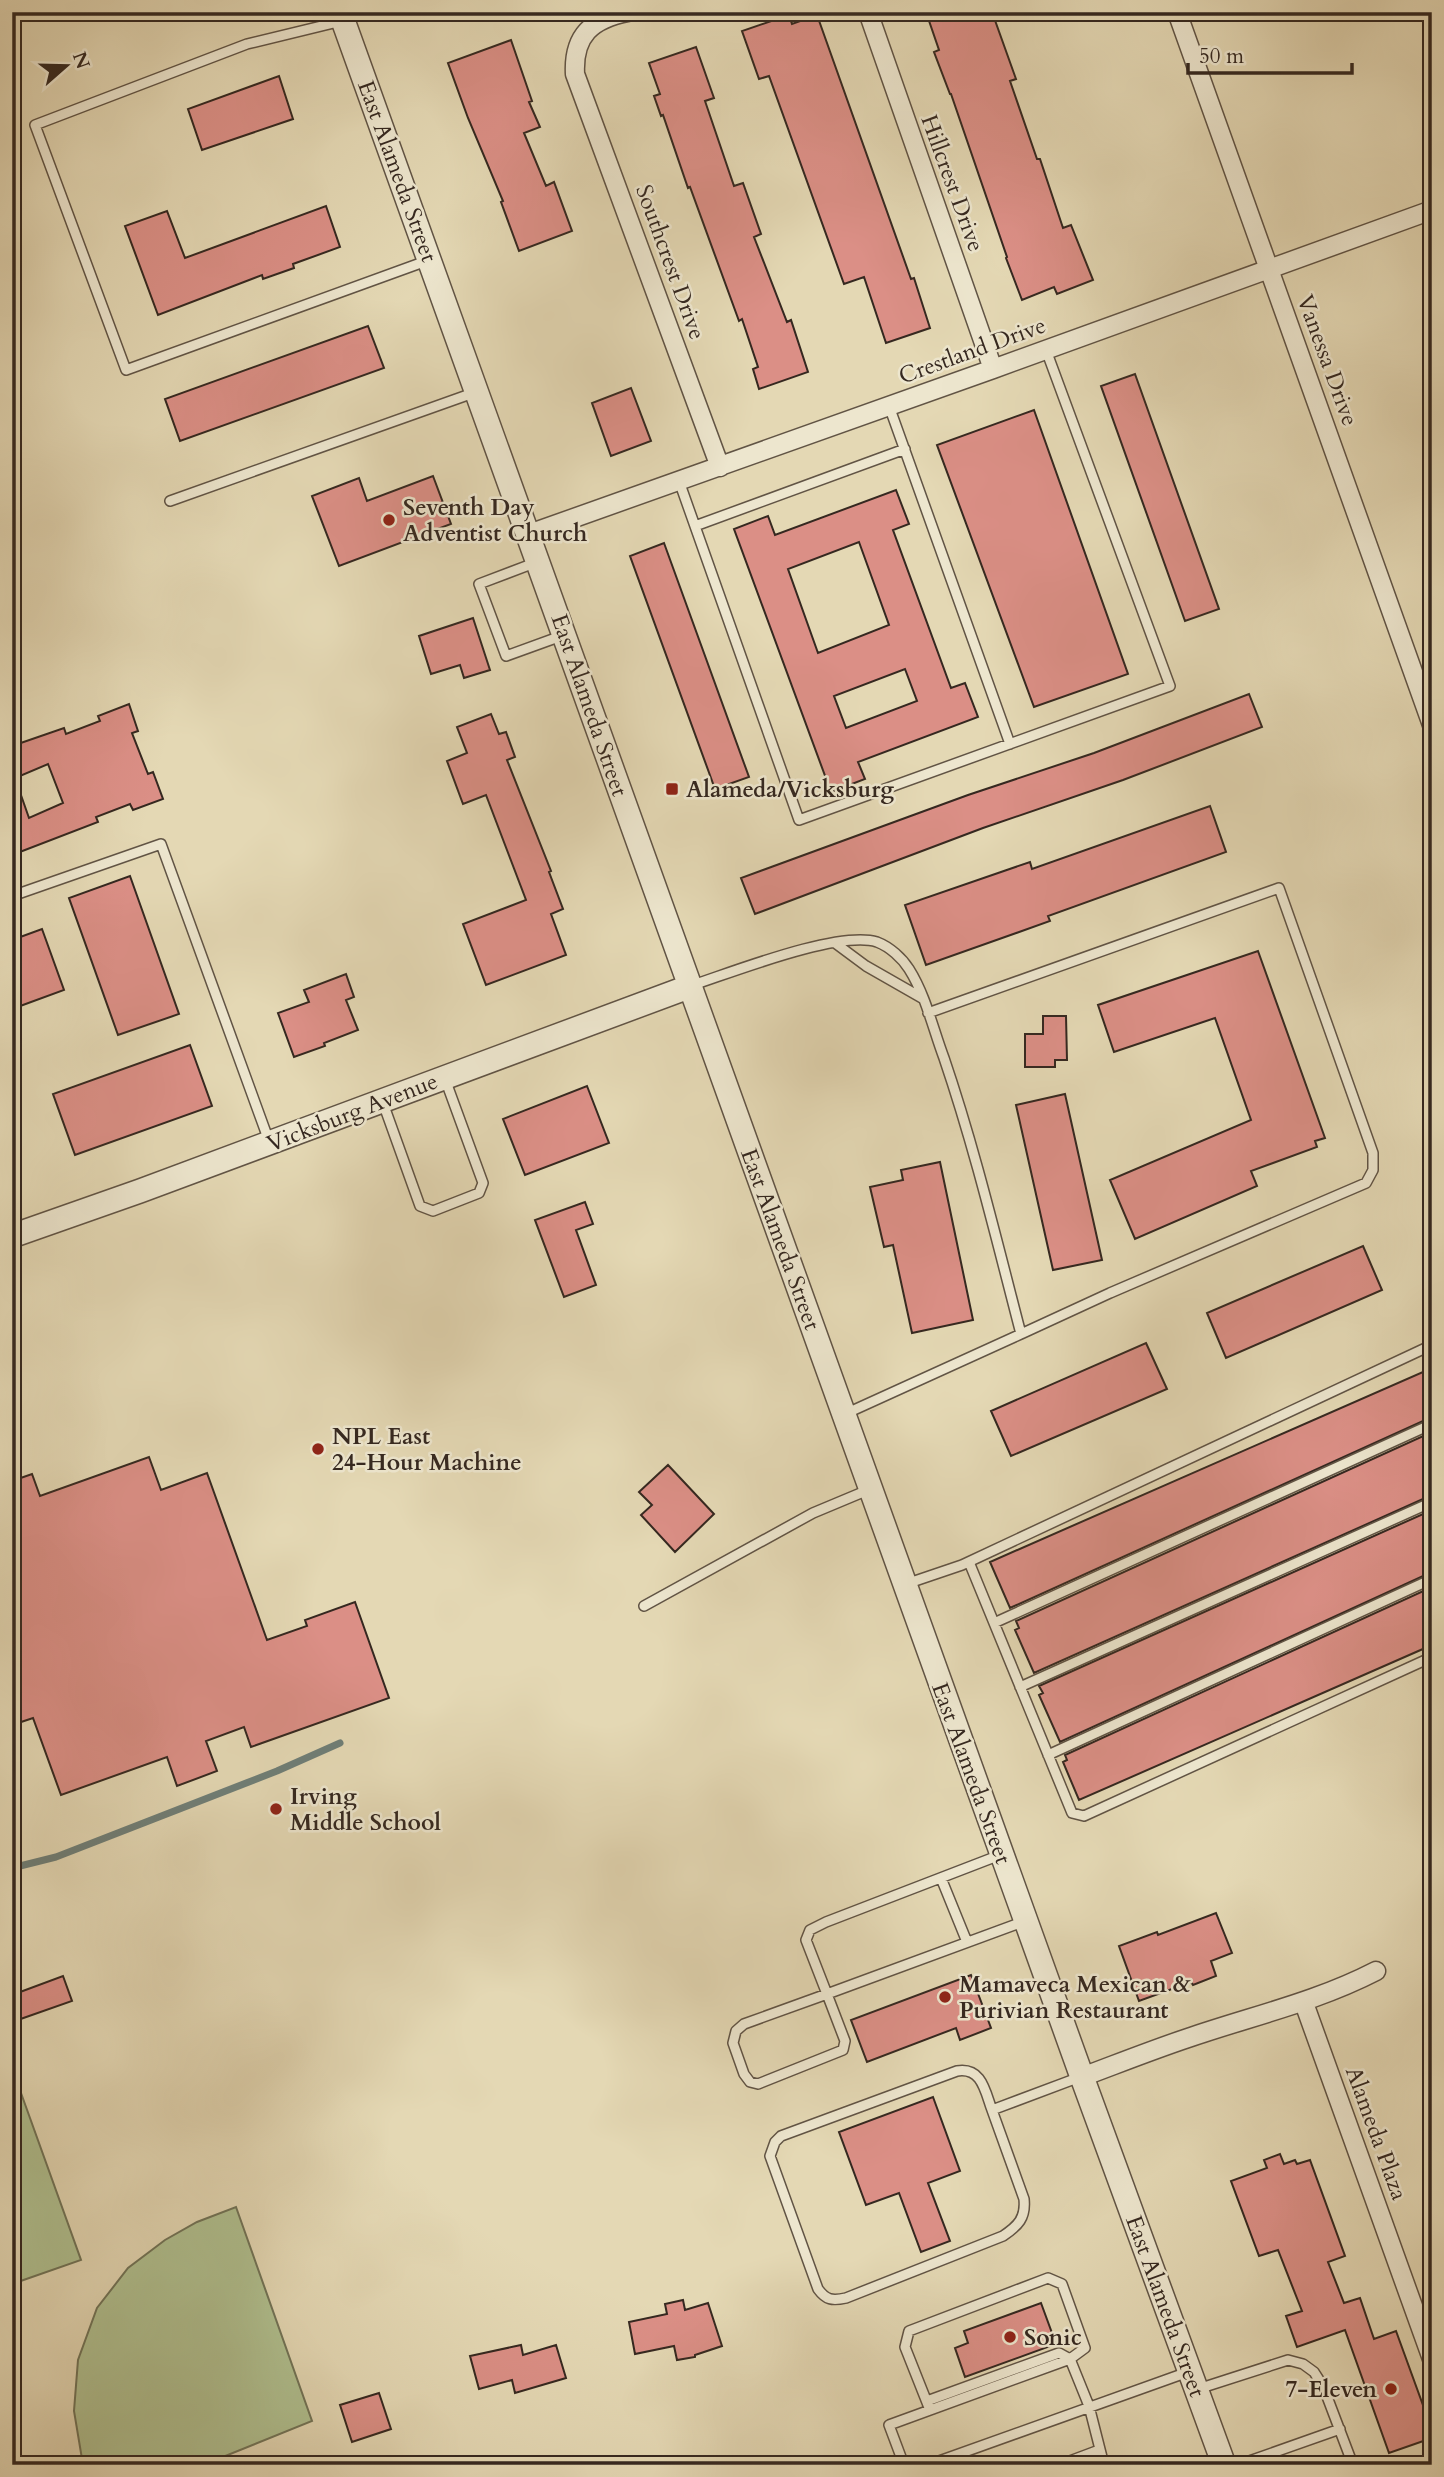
<svg xmlns="http://www.w3.org/2000/svg" width="1444" height="2477" viewBox="0 0 1444 2477" font-family="Cardo,serif">
<rect width="100%" height="100%" fill="#e4d8b4"/>
<filter id="stains"><feTurbulence type="fractalNoise" baseFrequency=".00286" numOctaves="4"/><feColorMatrix values="0 0 0 0 .2 0 0 0 0 .09 0 0 0 0 .02 0 0 0 .5 -.17"/></filter>
<radialGradient id="worn" r=".72"><stop offset=".6" stop-color="#630" stop-opacity="0"/><stop offset="1" stop-color="#630" stop-opacity=".3"/></radialGradient>
<path fill="#b0c090" stroke="#727458" stroke-width="2" d="M12 2068 81 2260 12 2284Z
M236 2207 312 2421 203 2465H83L74 2411 78 2360 97 2308 128 2268 165 2240 197 2222Z"/>
<g fill="none" stroke-linecap="round" stroke-linejoin="round">
<path stroke="#6f7f78" stroke-width="7" d="M12 1868 56 1857 277 1771 340 1743"/>
</g>
<path fill="#db8f86" stroke="#352820" stroke-width="2" fill-rule="evenodd" d="M926 12H992L1016 79 1010 81 1037 159H1040L1063 228 1071 225 1093 280 1057 294 1054 287 1022 300 1006 258 1007 257 951 94H950L934 52 939 50Z
M789 15 792 24 817 15 911 279 914 278 930 328 886 343 864 277 844 284 769 76 759 79 742 31Z
M511 40 532 101 529 102 540 127 524 133 546 186 554 182 572 231 519 251 501 202 503 201 468 118 448 63Z
M696 47 714 98 705 101 734 186 743 183 761 234 754 237 787 322 791 320 808 372 759 389 753 369 758 367 742 319 739 321 690 187 688 188 663 115 661 116 654 96 660 94 649 63Z
M279 76 293 119 202 150 188 109Z
M326 206 340 247 293 264 294 268 263 279 262 275 158 315 125 226 167 211 185 258Z
M368 326 384 368 180 441 165 399Z
M1135 374 1219 609 1185 621 1101 386Z
M631 388 651 441 611 456 592 403Z
M1034 410 1128 674 1034 707 937 445Z
M433 476 451 524 339 566 312 496 359 478 367 501Z
M896 490 909 524 893 530 951 688 965 683 978 717 858 762 865 779 831 792 734 529 768 516 775 535ZM859 542 889 625 818 653 788 569ZM905 669 917 701 846 728 834 696Z
M664 543 749 777 715 789 630 556Z
M473 618 490 670 464 678 460 665 431 674 419 636Z
M1249 694 1262 727 1123 780 983 828 755 914 741 878 968 795 1094 753Z
M129 704 138 731 132 733 148 774 153 772 163 799 133 810 130 804 96 817 98 822 12 855V746L64 728 66 734 100 721 98 716ZM48 764 63 803 29 818 15 778Z
M491 714 499 734 506 732 515 757 507 760 551 871 549 872 563 909 551 914 566 955 486 985 463 924 526 900 486 795 463 804 447 761 467 753 457 727Z
M1210 806 1226 852 1048 916 1050 921 926 965 905 905 1030 862 1032 869Z
M130 876 179 1014 118 1035 69 898Z
M42 929 64 990 12 1009V940Z
M1258 951 1325 1138 1315 1141 1317 1147 1251 1171 1257 1186 1135 1239 1110 1180 1251 1120 1215 1018 1114 1052 1098 1005Z
M346 974 354 997 346 1000 358 1030 324 1043 325 1046 294 1057 278 1013 309 1002 304 990Z
M1043 1016H1066L1067 1060H1055V1067H1025V1034H1043Z
M190 1045 212 1106 75 1155 53 1094Z
M587 1086 609 1143 525 1175 503 1119Z
M1065 1094 1102 1260 1053 1270 1016 1105Z
M940 1162 973 1320 912 1333 893 1245 884 1247 870 1187 903 1180 901 1170Z
M585 1202 593 1224 576 1230 596 1285 564 1297 535 1220Z
M1363 1246 1382 1290 1226 1358 1207 1313Z
M1146 1343 1167 1389 1011 1456 991 1411Z
M1432 1368V1417L1010 1608 990 1562Z
M1432 1432V1495L1034 1673 1015 1630 1019 1628 1016 1621Z
M149 1457 161 1490 207 1473 267 1640 307 1626 305 1620 355 1602 389 1698 251 1747 244 1727 206 1741 217 1771 177 1786 167 1757 61 1795 33 1718 12 1725V1481L32 1474 40 1496Z
M668 1465 714 1514 675 1552 641 1515 652 1505 639 1492Z
M1432 1510V1572L1060 1742 1039 1695 1043 1693 1039 1686Z
M1432 1587V1645L1079 1800 1063 1762 1067 1760 1065 1755Z
M1216 1913 1232 1953 1211 1961 1216 1976 1193 1985 1191 1982 1139 2001 1119 1946 1157 1932 1158 1935Z
M971 1975 991 2028 960 2040 956 2028 867 2062 851 2020Z
M63 1976 72 2001 12 2022V1995Z
M933 2097 960 2171 928 2183 950 2241 921 2252 899 2193 866 2205 839 2132Z
M1280 2154 1284 2164 1295 2160 1297 2164 1310 2160 1345 2256 1328 2262 1344 2303 1360 2298 1374 2339 1396 2331 1432 2430V2438L1389 2453 1345 2330 1297 2347 1286 2316 1302 2311 1278 2250 1259 2256 1231 2181 1267 2168 1264 2160Z
M683 2300 685 2310 708 2303 722 2346 695 2355V2357L677 2360 674 2346 635 2354 629 2322 667 2314 665 2304Z
M1041 2303 1056 2344 965 2377 955 2348 968 2343 964 2331Z
M521 2345 523 2355 556 2345 566 2378 515 2393 512 2380 479 2389 470 2356Z
M379 2393 391 2429 352 2442 340 2405Z"/>
<g fill="none" stroke-linecap="round" stroke-linejoin="round">
<defs>
<path id="service" d="M342 21 247 44 35 125 126 370 429 260
M889 406 1010 744
M679 481 799 820 1170 686 1046 350
M170 501 476 392
M695 526 905 449
M537 562 479 584 506 656 564 635
M12 896 161 844 269 1141
M835 943 866 966 922 998
M693 985C733 972 839 930 877 942 890 947 902 958 909 969 926 996 933 1029 944 1058 975 1149 997 1242 1021 1334L845 1414
M928 1013 1279 888 1373 1153V1170L1366 1183 1110 1293 1021 1334
M383 1103 420 1206 433 1211 479 1193 483 1183 445 1079
M969 1562 1072 1813 1084 1816 1432 1657
M906 1584 962 1565 1432 1345
M644 1606 813 1513 868 1490
M994 1623 1432 1424
M1020 1687 1432 1502
M1048 1755 1432 1579
M1000 1855 826 1922 810 1930 806 1940 827 1994 744 2024 736 2031 733 2043 744 2074 750 2082 758 2084 843 2050 845 2041 827 1994 1025 1921
M941 1878 967 1942
M992 2110C985 2091 982 2067 957 2071L781 2136 775 2142 770 2156 818 2289C826 2300 832 2301 846 2298L1003 2236C1018 2226 1026 2218 1024 2199L992 2110 1080 2077
M1198 2389 1288 2360 1303 2364 1314 2372 1323 2386 1353 2465
M927 2401 1059 2353 1070 2359 1089 2406 1104 2465
M904 2465 889 2425 1070 2359 1085 2348 1062 2284 1048 2278 909 2331 905 2347 930 2410
M928 2465 1188 2372
M1059 2465 1099 2450
M1238 2465 1340 2429"/>
<path id="minor" d="M628 12C592 19 573 35 575 74L720 467
M868 12 993 369
M1177 12 1432 725
M529 534 993 369 1432 210
M1304 2003 1432 2359
M1082 2077C1117 2064 1152 2050 1188 2038 1252 2016 1316 2002 1376 1971"/>
<path id="tertiary" d="M340 12 1082 2077 1224 2465
M12 1236 140 1191 691 986"/>
</defs>
<use href="#service" stroke="#615445" stroke-width="12"/>
<use href="#minor" stroke="#615445" stroke-width="21"/>
<use href="#tertiary" stroke="#615445" stroke-width="26"/>
<use href="#service" stroke="#ede6ce" stroke-width="9"/>
<use href="#minor" stroke="#ede6ce" stroke-width="18"/>
<use href="#tertiary" stroke="#ede6ce" stroke-width="23"/>
</g>
<g fill="#8f2418" stroke="#ede6ce" stroke-width="2.5">
<circle cx="389" cy="520" r="7"/>
<rect x="665" y="782" width="14" height="14" rx="3.5"/>
<circle cx="318" cy="1449" r="7"/>
<circle cx="276" cy="1809" r="7"/>
<circle cx="945" cy="1997" r="7"/>
<circle cx="1010" cy="2337" r="7"/>
<circle cx="1391" cy="2389" r="7"/>
</g>
<g text-anchor="middle" stroke-width="5" stroke-linejoin="round" paint-order="stroke">
<g font-size="23" fill="#352820" stroke="#ede6ce">
<text transform="translate(398 171) rotate(70)" y="8">East Alameda Street</text>
<text transform="translate(953 183) rotate(70)" y="8">Hillcrest Drive</text>
<text transform="translate(671 262) rotate(70)" y="8">Southcrest Drive</text>
<text transform="translate(972 350) rotate(-20)" y="8">Crestland Drive</text>
<text transform="translate(1328 360) rotate(70)" y="8">Vanessa Drive</text>
<text transform="translate(590 705) rotate(71)" y="8">East Alameda Street</text>
<text transform="translate(352 1112) rotate(-21)" y="8">Vicksburg Avenue</text>
<text transform="translate(781 1239) rotate(70)" y="8">East Alameda Street</text>
<text transform="translate(972 1773) rotate(70)" y="8">East Alameda Street</text>
<text transform="translate(1377 2133) rotate(70)" y="8">Alameda Plaza</text>
<text transform="translate(1166 2306) rotate(70)" y="8">East Alameda Street</text>
</g>
<g font-size="23" font-weight="bold" fill="#352820" stroke="#ede6ce" text-anchor="start">
<text x="403" y="515">Seventh Day<tspan x="403" dy="26">Adventist Church</tspan></text>
<text x="686" y="797">Alameda/Vicksburg</text>
<text x="332" y="1444">NPL East<tspan x="332" dy="26">24-Hour Machine</tspan></text>
<text x="290" y="1804">Irving<tspan x="290" dy="26">Middle School</tspan></text>
<text x="959" y="1992">Mamaveca Mexican &amp;<tspan x="959" dy="26">Purivian Restaurant</tspan></text>
<text x="1024" y="2345">Sonic</text>
<text x="1377" y="2397" text-anchor="end">7-Eleven</text>
</g>
</g>
<rect width="1444" height="2477" fill="none" stroke="#e4d8b4" stroke-width="42"/>
<rect x="14" y="14" width="1416" height="2449" fill="none" stroke="#352820" stroke-width="3.5"/>
<rect x="21" y="21" width="1402" height="2435" fill="none" stroke="#352820" stroke-width="2"/>
<g transform="translate(66 66) rotate(70)" stroke="#ede6ce" stroke-width="5" paint-order="stroke">
<path d="M0-5L12 26L0 18L-12 26Z" fill="#352820"/>
<text y="-10" font-size="19" font-weight="bold" text-anchor="middle" fill="#352820">N</text>
</g>
<path d="M1188 63v10h164v-10" fill="none" stroke="#352820" stroke-width="3.5"/>
<text x="1199" y="63" font-size="21" fill="#352820" stroke="#ede6ce" stroke-width="5" paint-order="stroke">50 m</text>
<rect width="100%" height="100%" filter="url(#stains)"/>
<rect width="100%" height="100%" fill="url(#worn)"/>
</svg>
